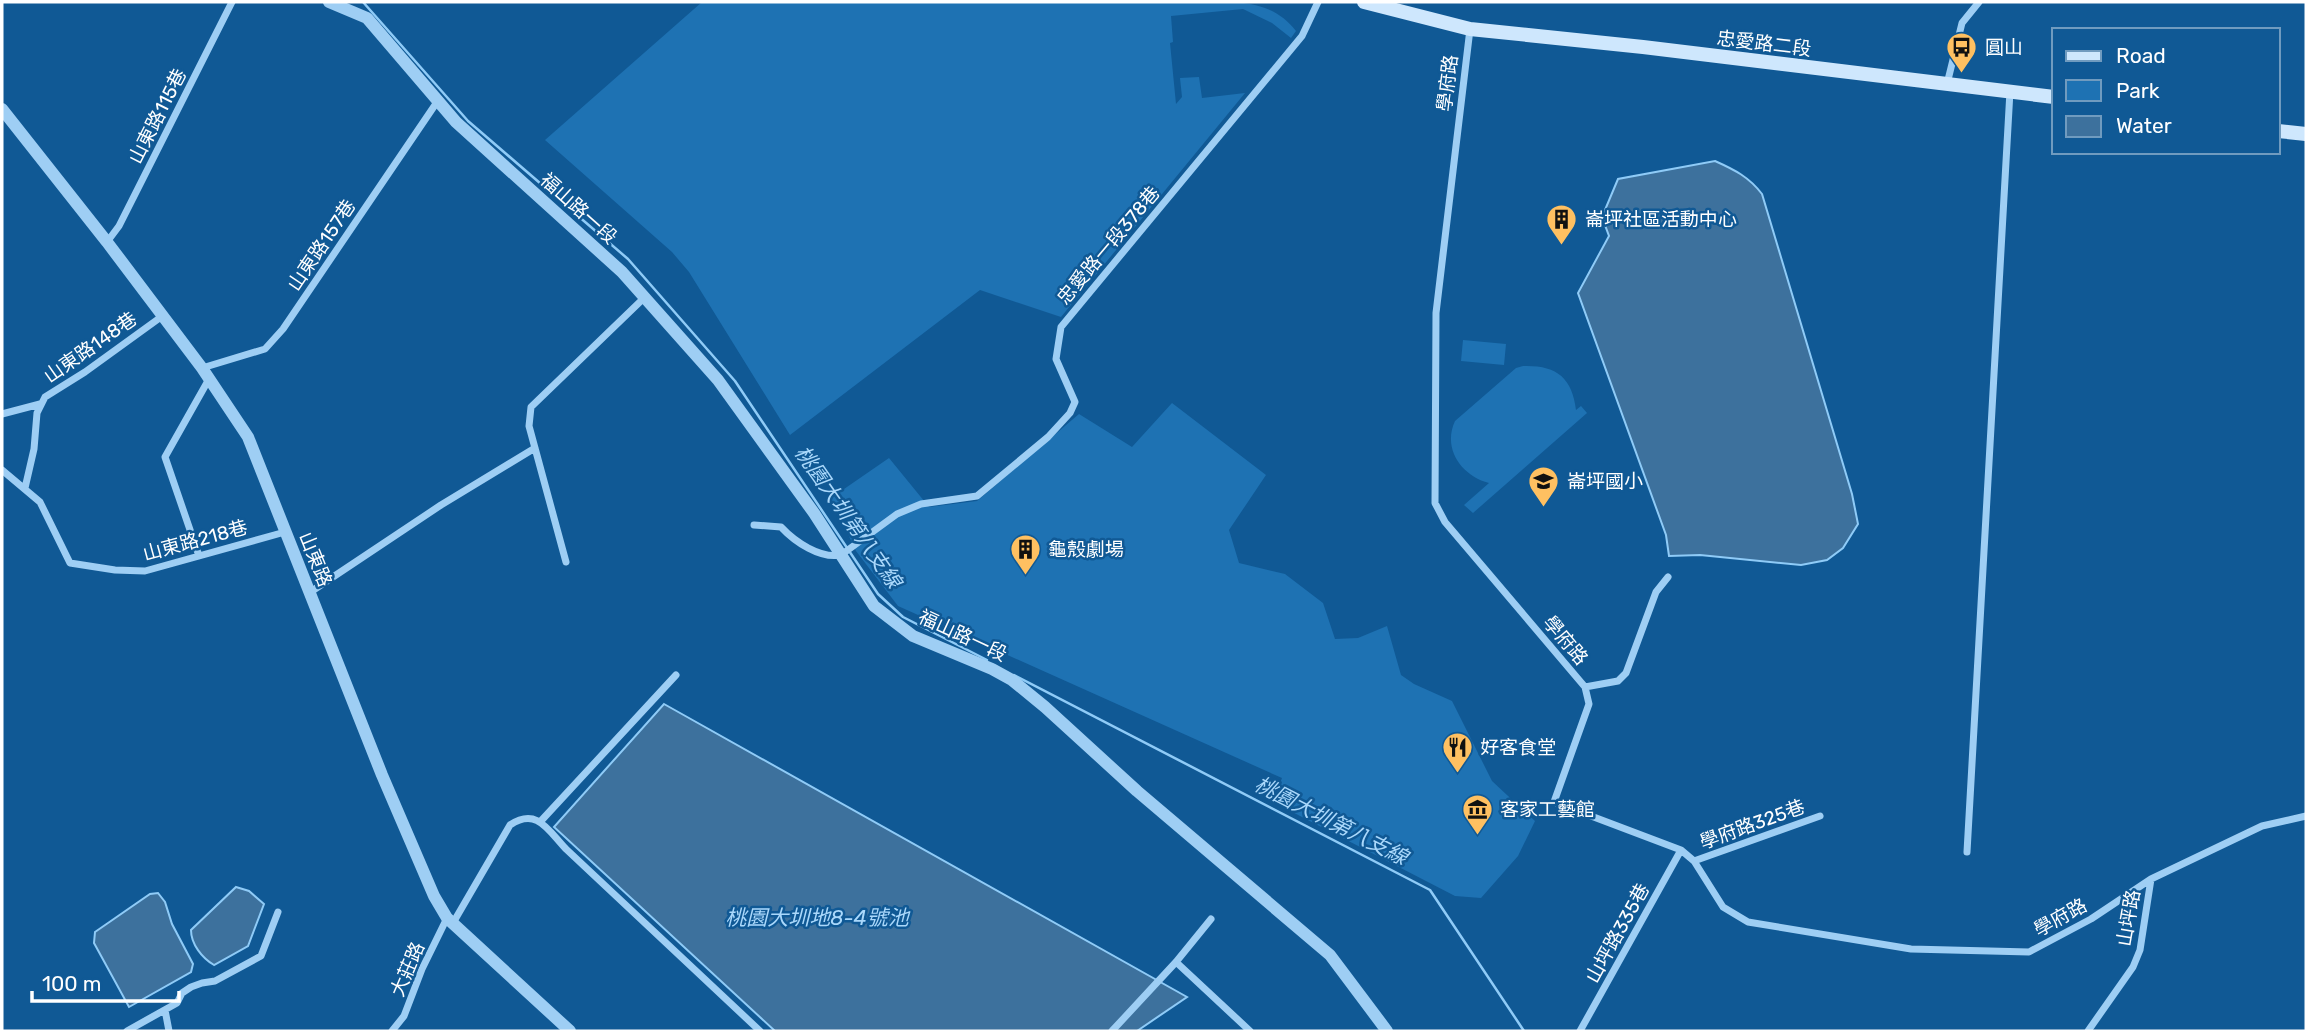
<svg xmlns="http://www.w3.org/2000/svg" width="2308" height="1033" viewBox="0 0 2308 1033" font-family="Rubik,'Noto Sans TC',sans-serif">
<rect width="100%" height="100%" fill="#105995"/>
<path fill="#1e72b3" d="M702 2H1237C1263 5 1280 11 1296 31L1291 38 1272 23 1243 9 1171 16 1173 42 1170 43 1176 104 1182 97 1180 78 1199 77 1202 98 1245 93 1061 317 980 290 790 435 689 272 672 252 545 140Z
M1463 340 1506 344 1504 365 1461 361Z
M1523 366C1556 365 1572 377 1576 410L1581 406 1587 413 1473 513 1464 505 1489 483C1462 476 1442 449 1455 421L1516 368Z
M1172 403 1266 475 1229 530 1239 563 1285 574 1323 603 1335 639 1358 638 1387 626 1401 675 1414 684 1452 701 1492 781 1535 821 1518 856 1481 898 1455 896 1273 802 1282 778 898 606 856 551 831 498 889 458 929 507 977 501 1079 414 1132 447Z"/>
<path fill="#3d719d" stroke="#8fcbf7" stroke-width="2" d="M1715 161C1735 170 1749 177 1762 194L1852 494 1858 524 1843 548 1827 560 1801 565 1700 555 1669 556 1666 535 1578 293 1609 236 1602 217 1618 179Z
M664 704 1187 997 1137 1031H775L554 827Z
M236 887 249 891 264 904 248 946 214 965C202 958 191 944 191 930Z
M158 893 165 902 172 924 193 964 191 972 129 1007 94 943 95 932 150 894Z"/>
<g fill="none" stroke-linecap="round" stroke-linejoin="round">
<path stroke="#8fcbf7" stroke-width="2.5" d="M363 2 468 121 628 259 735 381 878 594 903 617 987 660
M1014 675 1430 890 1524 1031"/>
<path stroke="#9ecef4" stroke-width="7" d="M1470 29 1436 313 1435 503 1445 522 1585 687 1589 704 1554 802 1681 850 1694 861 1723 907 1748 922 1911 949 2029 952 2091 919 2151 879
M1947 84 1962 23 1979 2
M107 242 119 226 232 2
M202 368 265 349 283 329 437 102
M2 414 40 404
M2 470 40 502 70 563 115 570 145 571 285 532
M25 488 34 449 37 413 45 397 85 372 161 317
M754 525 781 527C795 542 820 559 841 555L897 514 921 504 977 496 1048 437 1070 413 1075 402 1056 359 1061 327 1302 36 1318 2
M199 556 165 457 209 379
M566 562 529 426 531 407 645 297
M309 593 441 505 535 448
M1585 687 1618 681 1626 673 1656 592 1668 577
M540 822 676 675
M1967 852 2010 91
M1694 861 1820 816
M453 923 510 825C537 807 548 830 566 849L760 1031
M1176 962 1250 1031
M165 1010 169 1031
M127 1031 177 1003 182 993 191 987 202 983 215 981 261 956 278 912
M392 1031 404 1016 422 969 447 918
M1112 1031 1176 962 1211 919
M1580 1031 1681 850
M2088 1031 2133 967 2140 950 2151 879 2262 826 2306 816"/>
<path stroke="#9ecef4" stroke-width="12" d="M329 2 367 18 456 122 622 272 718 380 814 513 874 606 913 636 992 669 1012 680 1045 707 1137 791 1330 955 1387 1031
M2 109 107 242 202 368 248 437 382 775 434 896 447 918 570 1031"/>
<path stroke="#cee7fd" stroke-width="14" d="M1364 2 1470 29 1643 47 2054 97
M2278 131 2306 134"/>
</g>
<defs>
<symbol id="bus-pin" viewBox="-11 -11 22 30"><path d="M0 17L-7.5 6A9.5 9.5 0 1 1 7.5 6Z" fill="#ffc061" stroke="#105995"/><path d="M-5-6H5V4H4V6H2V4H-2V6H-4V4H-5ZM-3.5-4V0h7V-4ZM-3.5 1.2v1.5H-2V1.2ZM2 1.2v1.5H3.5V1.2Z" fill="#111"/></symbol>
<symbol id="building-pin" viewBox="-11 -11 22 30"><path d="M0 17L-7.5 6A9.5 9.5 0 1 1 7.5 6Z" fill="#ffc061" stroke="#105995"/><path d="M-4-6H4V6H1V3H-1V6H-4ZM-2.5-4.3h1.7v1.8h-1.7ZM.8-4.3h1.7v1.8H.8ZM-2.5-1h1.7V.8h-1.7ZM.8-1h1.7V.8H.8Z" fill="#111"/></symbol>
<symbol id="school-pin" viewBox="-11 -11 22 30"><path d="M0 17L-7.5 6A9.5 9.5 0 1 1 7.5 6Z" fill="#ffc061" stroke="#105995"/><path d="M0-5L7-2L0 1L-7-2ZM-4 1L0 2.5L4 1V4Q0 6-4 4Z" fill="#111"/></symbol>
<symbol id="restaurant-pin" viewBox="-11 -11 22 30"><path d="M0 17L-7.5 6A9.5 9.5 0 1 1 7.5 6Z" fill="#ffc061" stroke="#105995"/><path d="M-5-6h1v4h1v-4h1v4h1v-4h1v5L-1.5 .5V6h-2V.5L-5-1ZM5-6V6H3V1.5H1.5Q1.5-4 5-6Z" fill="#111"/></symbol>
<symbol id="museum-pin" viewBox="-11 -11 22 30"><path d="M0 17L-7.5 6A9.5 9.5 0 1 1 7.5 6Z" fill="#ffc061" stroke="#105995"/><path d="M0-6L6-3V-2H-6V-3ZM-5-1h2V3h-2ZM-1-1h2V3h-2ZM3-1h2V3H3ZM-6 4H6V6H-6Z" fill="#111"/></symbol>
</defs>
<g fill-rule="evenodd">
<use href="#bus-pin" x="1944" y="30" width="35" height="47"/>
<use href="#building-pin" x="1544" y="202" width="35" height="47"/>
<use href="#school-pin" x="1526" y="464" width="35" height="47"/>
<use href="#building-pin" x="1008" y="532" width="35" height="47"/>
<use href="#restaurant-pin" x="1440" y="730" width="35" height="47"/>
<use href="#museum-pin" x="1460" y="792" width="35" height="47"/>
</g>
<g text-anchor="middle" stroke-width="5" stroke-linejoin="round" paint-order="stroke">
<g font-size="19" fill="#fff" stroke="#105995">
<text transform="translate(1764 43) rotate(7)" y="7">忠愛路二段</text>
<text transform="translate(1447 83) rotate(-83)" y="7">學府路</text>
<text transform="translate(157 116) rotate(-63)" y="7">山東路115巷</text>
<text transform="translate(579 208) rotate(42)" y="7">福山路一段</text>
<text transform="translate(321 245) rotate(-56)" y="7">山東路157巷</text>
<text transform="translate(1108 245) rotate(-50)" y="7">忠愛路一段378巷</text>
<text transform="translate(90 347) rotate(-35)" y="7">山東路148巷</text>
<text transform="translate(195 540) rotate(-15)" y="7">山東路218巷</text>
<text transform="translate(316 559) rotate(68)" y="7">山東路</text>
<text transform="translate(963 635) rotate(25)" y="7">福山路一段</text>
<text transform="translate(1566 640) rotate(50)" y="7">學府路</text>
<text transform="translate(1752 824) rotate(-20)" y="7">學府路325巷</text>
<text transform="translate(2060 917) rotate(-29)" y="7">學府路</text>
<text transform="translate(2128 918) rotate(-80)" y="7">山坪路</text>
<text transform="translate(1617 933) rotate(-61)" y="7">山坪路335巷</text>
<text transform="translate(407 969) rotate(-67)" y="7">大莊路</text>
</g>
<g font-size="19" fill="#fff" stroke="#105995" text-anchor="start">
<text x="1985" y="54">圓山</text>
<text x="1585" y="226">崙坪社區活動中心</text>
<text x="1567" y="488">崙坪國小</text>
<text x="1048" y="556">龜殼劇場</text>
<text x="1480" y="754">好客食堂</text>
<text x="1500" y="816">客家工藝館</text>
</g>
<g font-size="21" font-style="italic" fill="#aad8fb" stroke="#105995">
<text transform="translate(848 517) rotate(55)" y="7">桃園大圳第八支線</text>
<text transform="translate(1331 821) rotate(27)" y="7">桃園大圳第八支線</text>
<text x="817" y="925">桃園大圳地8-4號池</text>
</g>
</g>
<rect width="2308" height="1033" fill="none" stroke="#ffffff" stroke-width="7"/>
<rect x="2052" y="28" width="228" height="126" fill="#105995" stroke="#709bbf" stroke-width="2"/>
<rect x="2066" y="51" width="35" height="10" fill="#cee7fd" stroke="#709bbf" stroke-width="2"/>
<text x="2116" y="63" font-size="21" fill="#ffffff">Road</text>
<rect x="2066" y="80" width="35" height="21" fill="#1e72b3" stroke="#709bbf" stroke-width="2"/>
<text x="2116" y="98" font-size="21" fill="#ffffff">Park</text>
<rect x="2066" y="116" width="35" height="21" fill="#3d719d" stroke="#709bbf" stroke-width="2"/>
<text x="2116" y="133" font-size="21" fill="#ffffff">Water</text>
<path d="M32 991v10h147v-10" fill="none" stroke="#ffffff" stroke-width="3.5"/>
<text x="42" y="991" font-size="21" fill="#ffffff" stroke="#105995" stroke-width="5" paint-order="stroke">100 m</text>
</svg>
